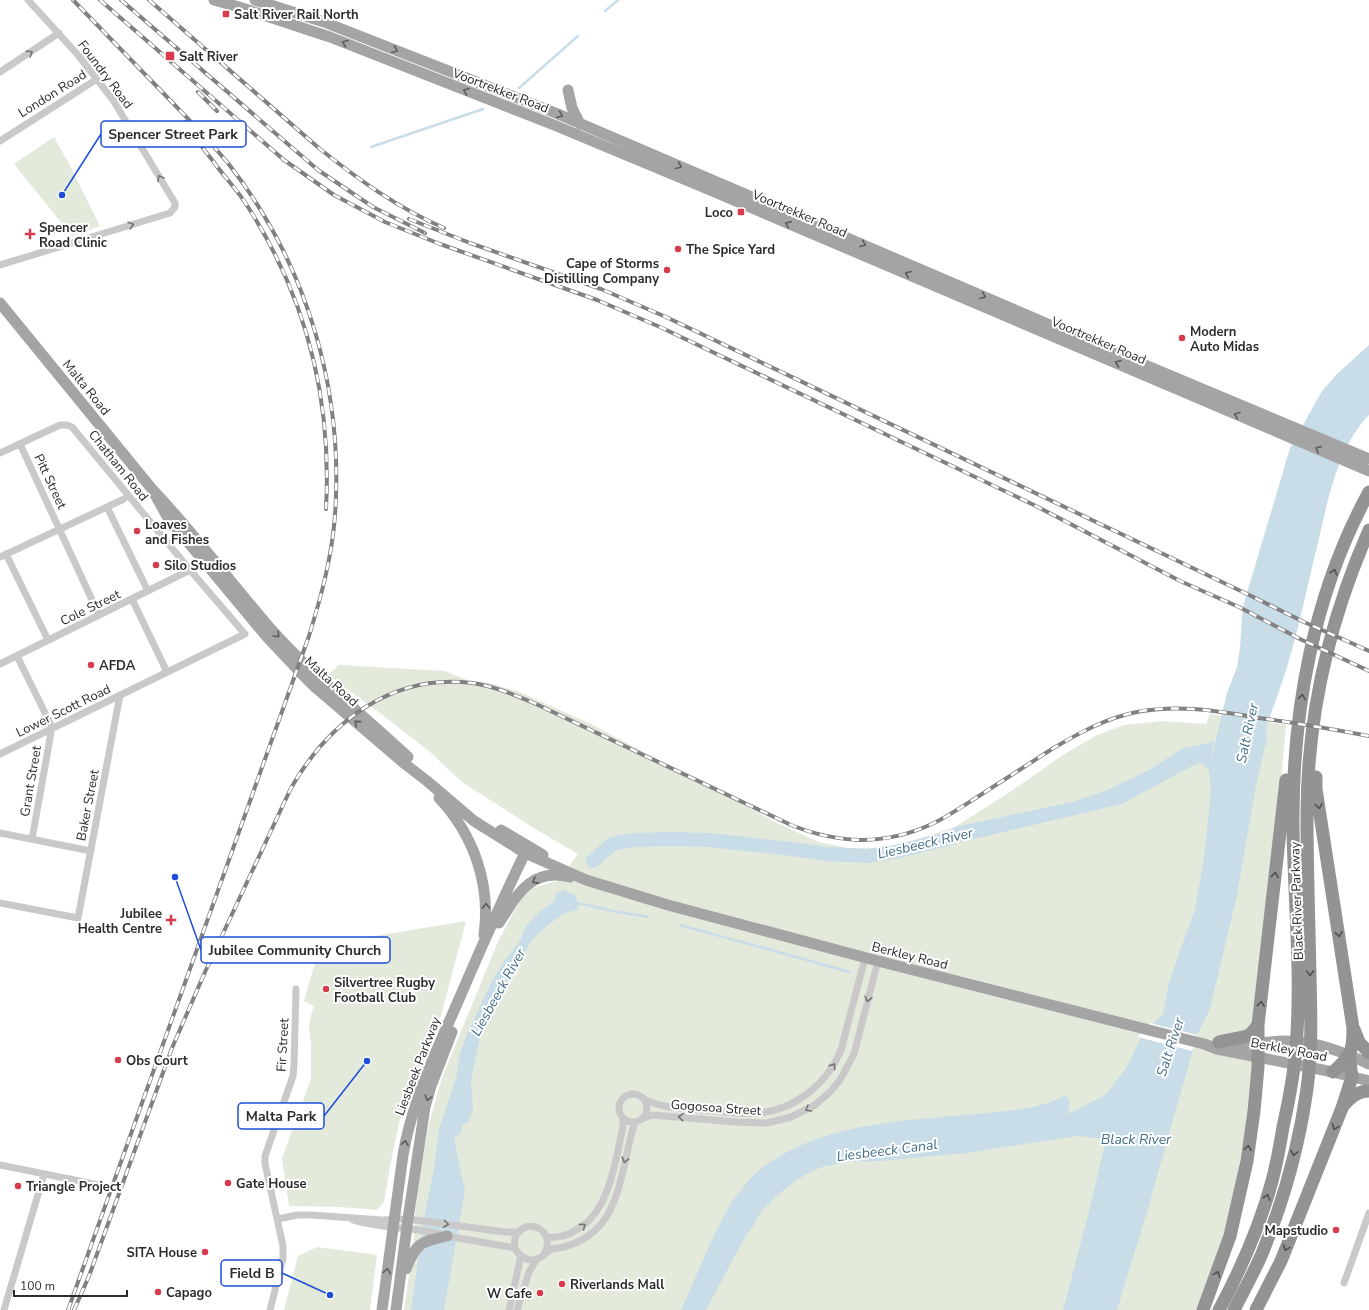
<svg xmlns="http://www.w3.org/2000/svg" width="1369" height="1310" viewBox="0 0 1369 1310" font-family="'Nunito Sans',sans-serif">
<rect width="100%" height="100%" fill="#fff"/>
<path fill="#e3e9db" d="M54 137 67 160 100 226 72 236 14 164Z
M339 665 445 671 467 680 493 684 520 692 591 724 777 823 819 842 849 848 877 849 901 845 955 827 1013 790 1063 755 1097 735 1124 725 1162 721 1206 724 1210 714 1286 725 1278 815 1245 1132C1239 1166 1234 1199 1225 1232 1218 1259 1207 1285 1196 1310H404L413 1248 416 1203 421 1168 429 1123 443 1075 497 944 512 915 528 889 558 881 578 854 537 830 462 782 430 752 384 716 328 675Z
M466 921 441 1016 410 1091 399 1123 390 1166 384 1202 377 1210 339 1207 289 1206 282 1158 311 1079V1044L309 1026 310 1019 314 1006 304 1001 320 945Z
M317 1247 377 1255 370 1310H284L298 1256Z"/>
<path fill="#c8dde8" d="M1369 345V415C1338 447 1329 496 1319 538 1310 575 1302 613 1292 650 1285 676 1275 702 1266 728L1267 739 1257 780 1237 895 1210 1009 1197 1035 1147 1212 1117 1310H1063L1088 1216 1105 1144 1097 1138 1077 1136 966 1153 879 1161 846 1162 830 1166 828 1165C804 1172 780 1191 763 1210 756 1218 754 1228 746 1235L706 1310H681C690 1290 699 1269 708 1249 715 1234 722 1218 731 1203 738 1194 748 1180 756 1173 813 1125 892 1122 962 1115 992 1112 1040 1111 1065 1095L1070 1100 1068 1114 1105 1095 1127 1067 1143 1033 1163 1014 1169 982 1195 909 1204 858 1211 790 1209 771 1202 763 1194 765 1122 804 961 842H933L955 827 1072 802 1105 791 1149 770 1183 748 1209 743 1214 739 1211 760 1227 693 1237 667 1240 648 1242 617 1244 603 1290 448 1322 391 1337 374Z
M563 890 575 895 579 904 577 910 563 914 548 925 531 941 515 973 492 1009 483 1025 471 1080 473 1110 468 1122 462 1125V1131L454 1139 465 1191 444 1310H411L424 1218 434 1169 439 1129 456 1079 460 1053 467 1034 491 983 505 960 520 941 526 926 539 912 555 900 556 894Z"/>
<path fill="#fff" d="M1150 1023 1197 1035 1192 1051 1138 1037 1141 1032Z"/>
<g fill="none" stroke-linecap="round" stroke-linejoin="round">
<path stroke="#c8dde8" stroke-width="2.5" d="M605 11 618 0
M519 88 578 36
M371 147 483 109
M578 903 613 911 648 917
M680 925 850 972"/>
<path stroke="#c8dde8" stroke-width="14" d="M593 861 612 844 626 841 638 840 672 839 709 840 793 849 826 854 867 856 895 852 951 838"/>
<path stroke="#c9c9c9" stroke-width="7" d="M0 72 59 33
M0 141 97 79
M0 265 170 213 175 207V203L113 100 78 55 28 0
M20 444 99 615
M0 453 60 425H67L72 427 190 570 245 634 0 754
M107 507 148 591
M6 554 48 640
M0 557 124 499
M132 599 167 672
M17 656 52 727
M0 664 190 570
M0 833 91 851
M32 839 52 727
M0 903 78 918 120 695
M619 1108a14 14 0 1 1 28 0a14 14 0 1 1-28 0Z
M644 1099C661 1108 681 1108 700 1110 719 1111 739 1115 758 1113 795 1110 827 1084 841 1050L865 958
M644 1118 652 1115 737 1122 767 1123 791 1117 815 1105 830 1092 840 1080 854 1054 878 961
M0 1165 99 1185
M278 1219 297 1215H311L382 1220 408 1219 505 1232H519
M353 1220C384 1230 417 1226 447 1236L515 1248
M547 1237C558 1238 567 1236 576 1230 610 1212 615 1161 623 1127V1118
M545 1252C556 1230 526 1216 516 1236 514 1240 514 1246 516 1250 520 1257 529 1262 537 1259 543 1257 546 1252 552 1249 556 1248 560 1248 564 1247 579 1243 592 1235 602 1223 622 1198 625 1152 635 1122
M1344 1283 1369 1213
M4 1310 44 1174
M270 1310 283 1258V1246L265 1164V1156L293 1076 294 1065 296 989
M509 1310 521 1256
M517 1310 529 1272 537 1259"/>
<path stroke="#a4a4a4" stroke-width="11" d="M214 0 239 7 330 37 554 125 710 190 1369 471
M255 0 324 22 558 114 1064 331 1369 459
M568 90 572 108 580 124
M0 303 152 489C194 533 230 582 270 628 312 675 362 714 408 757
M152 489 168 518 267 637 299 671 315 687 405 764 427 781 474 821 525 853 586 880 668 905 878 961 1204 1044 1217 1049 1333 1072 1369 1081
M439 798C474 835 491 885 484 935
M501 830 543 855
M499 923C517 895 531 867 570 877
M1230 1044C1248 1046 1267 1041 1286 1041 1315 1041 1343 1052 1369 1064
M406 1269C416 1243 420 1242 447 1236
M382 1310 403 1155C412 1102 435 1054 456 1006 479 953 502 899 528 847
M396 1310 408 1219 425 1107 431 1086 452 1032"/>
<path stroke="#939393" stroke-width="13" d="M1316 777V789L1353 1028C1353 1052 1351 1056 1333 1072
M1354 1029 1359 1042 1369 1053
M1219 1042C1226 1040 1243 1038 1249 1035 1252 1033 1255 1029 1258 1025
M1344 1105C1351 1097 1358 1091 1369 1091
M1203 1310 1230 1236 1247 1161 1254 1111 1258 1067V1025L1286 780
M1219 1310C1241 1269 1260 1226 1272 1181 1277 1163 1280 1145 1283 1127 1289 1100 1294 1074 1296 1048 1302 974 1294 901 1293 827 1292 712 1313 594 1369 492
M1234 1310C1243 1292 1253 1274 1261 1256 1283 1203 1299 1146 1307 1089 1312 1052 1311 1014 1310 976 1309 923 1307 869 1307 815 1307 715 1329 621 1369 530
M1256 1310 1281 1261 1342 1108 1352 1077 1349 1055"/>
<defs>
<path id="rail" d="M100 0 284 160 334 195 385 222 440 244 597 300 660 327 1034 505 1180 581 1239 607 1300 639 1369 671
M121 0 318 170 373 207 425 233
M149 0 320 149C359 180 398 208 444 228
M198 92 217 111
M185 122C194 135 203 149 213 161 224 177 238 190 248 207 307 299 332 400 326 509
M409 219 470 243 601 289 666 317 1245 593 1304 622 1369 651
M68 1310 309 636C321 597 332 557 335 515 344 390 307 266 231 167 212 143 190 121 169 99 137 66 105 33 73 0
M74 1310 89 1276 172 1048 205 972 291 788C329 722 392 673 472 683 494 686 515 695 536 704L791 825C839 844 884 846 932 824 949 816 966 804 982 794 1005 779 1029 764 1052 749 1079 733 1106 718 1137 712 1178 704 1218 711 1259 718 1296 723 1332 729 1369 736"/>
</defs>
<use href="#rail" stroke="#818181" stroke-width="4"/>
<use href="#rail" stroke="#fff" stroke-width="2.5" stroke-dasharray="8" stroke-linecap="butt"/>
</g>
<defs><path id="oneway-chevron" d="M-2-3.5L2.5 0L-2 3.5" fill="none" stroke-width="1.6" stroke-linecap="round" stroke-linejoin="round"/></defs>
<g stroke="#5c5c5c">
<use href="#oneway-chevron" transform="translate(345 43) rotate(-159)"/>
<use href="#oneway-chevron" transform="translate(395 50) rotate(22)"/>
<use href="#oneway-chevron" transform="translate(466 91) rotate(-158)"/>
<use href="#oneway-chevron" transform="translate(560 115) rotate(22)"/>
<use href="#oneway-chevron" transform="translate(679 166) rotate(23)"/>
<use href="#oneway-chevron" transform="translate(788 224) rotate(-156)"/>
<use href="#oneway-chevron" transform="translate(863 244) rotate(23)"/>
<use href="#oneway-chevron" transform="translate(908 274) rotate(-157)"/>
<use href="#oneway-chevron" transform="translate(983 296) rotate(23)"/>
<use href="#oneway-chevron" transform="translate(1118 363) rotate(-157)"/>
<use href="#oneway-chevron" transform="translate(1237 415) rotate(-157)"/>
<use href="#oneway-chevron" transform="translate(1318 449) rotate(-156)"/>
<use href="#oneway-chevron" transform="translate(277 635) rotate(46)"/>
<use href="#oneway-chevron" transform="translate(357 723) rotate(-139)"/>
<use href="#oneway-chevron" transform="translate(535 881) rotate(152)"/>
<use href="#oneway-chevron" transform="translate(486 906) rotate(-91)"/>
<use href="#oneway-chevron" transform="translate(428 1098) rotate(105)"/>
<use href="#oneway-chevron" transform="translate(405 1143) rotate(-80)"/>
<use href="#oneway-chevron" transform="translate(387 1271) rotate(-82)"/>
</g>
<g stroke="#737373">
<use href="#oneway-chevron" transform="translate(30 53) rotate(-32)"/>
<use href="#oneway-chevron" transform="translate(160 178) rotate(-121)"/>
<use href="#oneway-chevron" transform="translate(131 225) rotate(-17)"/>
<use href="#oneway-chevron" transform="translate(868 999) rotate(104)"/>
<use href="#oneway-chevron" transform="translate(833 1066) rotate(-56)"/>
<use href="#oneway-chevron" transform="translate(808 1109) rotate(150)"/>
<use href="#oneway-chevron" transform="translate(681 1117) rotate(-175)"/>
<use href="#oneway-chevron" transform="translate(625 1160) rotate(105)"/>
<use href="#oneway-chevron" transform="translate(446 1224) rotate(7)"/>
<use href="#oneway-chevron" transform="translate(583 1226) rotate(-37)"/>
</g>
<g stroke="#505050">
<use href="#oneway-chevron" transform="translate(1334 572) rotate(-71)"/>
<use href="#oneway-chevron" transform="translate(1302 697) rotate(-82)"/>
<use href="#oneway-chevron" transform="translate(1319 806) rotate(81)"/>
<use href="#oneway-chevron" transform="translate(1275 875) rotate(-84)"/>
<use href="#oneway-chevron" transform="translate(1339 934) rotate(81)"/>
<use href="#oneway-chevron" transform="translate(1310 973) rotate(89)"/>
<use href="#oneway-chevron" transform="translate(1261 1004) rotate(-84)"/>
<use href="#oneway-chevron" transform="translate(1335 1127) rotate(112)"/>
<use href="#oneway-chevron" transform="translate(1248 1148) rotate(-82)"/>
<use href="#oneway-chevron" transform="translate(1294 1153) rotate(102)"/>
<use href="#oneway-chevron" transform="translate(1267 1197) rotate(-71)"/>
<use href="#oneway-chevron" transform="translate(1286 1248) rotate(112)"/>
<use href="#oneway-chevron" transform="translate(1217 1274) rotate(-70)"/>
</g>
<g fill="#d63c4e" stroke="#fff" stroke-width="1.5">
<rect x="222" y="10" width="8" height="8" rx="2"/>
<rect x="165" y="51" width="10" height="10" rx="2"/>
<rect x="737" y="208" width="8" height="8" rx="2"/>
<path d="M28 228h4v4h4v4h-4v4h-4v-4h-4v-4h4z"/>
<circle cx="678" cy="249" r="4"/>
<circle cx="667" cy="270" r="4"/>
<circle cx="1182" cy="338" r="4"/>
<circle cx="137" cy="531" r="4"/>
<circle cx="156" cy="565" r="4"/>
<circle cx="91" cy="665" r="4"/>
<path d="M169 914h4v4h4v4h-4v4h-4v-4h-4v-4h4z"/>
<circle cx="326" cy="989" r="4"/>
<circle cx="118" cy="1060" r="4"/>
<circle cx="228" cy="1183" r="4"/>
<circle cx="18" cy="1186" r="4"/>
<circle cx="1336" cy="1230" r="4"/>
<circle cx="205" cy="1252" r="4"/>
<circle cx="562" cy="1284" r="4"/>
<circle cx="158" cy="1292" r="4"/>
<circle cx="540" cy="1293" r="4"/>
</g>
<g text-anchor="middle" stroke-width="4" stroke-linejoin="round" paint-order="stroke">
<g font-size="13" font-weight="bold" fill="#2c2c2c" stroke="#fff" text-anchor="start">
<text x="234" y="19">Salt River Rail North</text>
<text x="179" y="61">Salt River</text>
<text x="733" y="217" text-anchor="end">Loco</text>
<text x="39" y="232">Spencer<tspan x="39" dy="15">Road Clinic</tspan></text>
<text x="686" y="254">The Spice Yard</text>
<text x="659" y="268" text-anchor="end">Cape of Storms<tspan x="659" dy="15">Distilling Company</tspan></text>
<text x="1190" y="336">Modern<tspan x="1190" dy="15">Auto Midas</tspan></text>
<text x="145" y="529">Loaves<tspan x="145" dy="15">and Fishes</tspan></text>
<text x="164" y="570">Silo Studios</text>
<text x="99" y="670">AFDA</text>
<text x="162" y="918" text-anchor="end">Jubilee<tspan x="162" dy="15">Health Centre</tspan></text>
<text x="334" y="987">Silvertree Rugby<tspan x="334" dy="15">Football Club</tspan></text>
<text x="126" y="1065">Obs Court</text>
<text x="236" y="1188">Gate House</text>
<text x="26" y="1191">Triangle Project</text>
<text x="1328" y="1235" text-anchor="end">Mapstudio</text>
<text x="197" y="1257" text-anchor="end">SITA House</text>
<text x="570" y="1289">Riverlands Mall</text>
<text x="166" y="1297">Capago</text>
<text x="532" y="1298" text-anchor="end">W Cafe</text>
</g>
<g font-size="13" fill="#2c2c2c" stroke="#fff">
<text transform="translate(106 74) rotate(53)" y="5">Foundry Road</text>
<text transform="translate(501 90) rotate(21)" y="5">Voortrekker Road</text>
<text transform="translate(52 93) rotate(-32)" y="5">London Road</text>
<text transform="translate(800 213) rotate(23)" y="5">Voortrekker Road</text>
<text transform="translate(1099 340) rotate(23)" y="5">Voortrekker Road</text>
<text transform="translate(87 387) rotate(51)" y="5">Malta Road</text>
<text transform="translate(119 465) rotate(51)" y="5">Chatham Road</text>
<text transform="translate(51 481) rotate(65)" y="5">Pitt Street</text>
<text transform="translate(90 607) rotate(-26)" y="5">Cole Street</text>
<text transform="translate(332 681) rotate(42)" y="5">Malta Road</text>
<text transform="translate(63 710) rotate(-26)" y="5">Lower Scott Road</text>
<text transform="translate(30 781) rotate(-80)" y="5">Grant Street</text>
<text transform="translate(87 805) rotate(-79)" y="5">Baker Street</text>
<text transform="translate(1296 901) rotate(-92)" y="5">Black River Parkway</text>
<text transform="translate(910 955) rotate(14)" y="5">Berkley Road</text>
<text transform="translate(282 1045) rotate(-87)" y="5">Fir Street</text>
<text transform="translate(1289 1049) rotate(11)" y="5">Berkley Road</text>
<text transform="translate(417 1066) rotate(-69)" y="5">Liesbeek Parkway</text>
<text transform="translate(716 1107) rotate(4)" y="5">Gogosoa Street</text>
</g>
<g font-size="14" font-style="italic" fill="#426f87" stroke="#fff">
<text transform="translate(1247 733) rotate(-78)" y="5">Salt River</text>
<text transform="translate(925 843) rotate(-13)" y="5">Liesbeeck River</text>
<text transform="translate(498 992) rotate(-61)" y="5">Liesbeeck River</text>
<text transform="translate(1170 1047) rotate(-72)" y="5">Salt River</text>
<text x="1136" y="1144">Black River</text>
<text transform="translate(887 1150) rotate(-7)" y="5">Liesbeeck Canal</text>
</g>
</g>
<path fill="none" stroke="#1d4ed8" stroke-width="1.5" d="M62 195L101 134M175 877L201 950M367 1061L324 1116M330 1295L282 1273"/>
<g fill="#1d4ed8" stroke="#fff" stroke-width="1.5">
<circle cx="62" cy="195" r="4"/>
<circle cx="175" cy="877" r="4"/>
<circle cx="367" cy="1061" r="4"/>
<circle cx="330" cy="1295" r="4"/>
</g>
<g fill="#fff" stroke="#1d4ed8" stroke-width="1.5">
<rect x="101" y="121" width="145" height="26" rx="4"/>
<rect x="201" y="937" width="189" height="26" rx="4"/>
<rect x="238" y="1103" width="86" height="26" rx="4"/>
<rect x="221" y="1260" width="61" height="26" rx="4"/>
</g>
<g font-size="14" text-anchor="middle" font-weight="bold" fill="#2c2c2c">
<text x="173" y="139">Spencer Street Park</text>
<text x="295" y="955">Jubilee Community Church</text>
<text x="281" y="1121">Malta Park</text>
<text x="252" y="1278">Field B</text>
</g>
<path d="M14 1290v6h113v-6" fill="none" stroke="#2c2c2c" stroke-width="2"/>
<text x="20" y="1290" font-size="12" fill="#2c2c2c" stroke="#ffffff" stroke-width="3" paint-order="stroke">100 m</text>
</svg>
